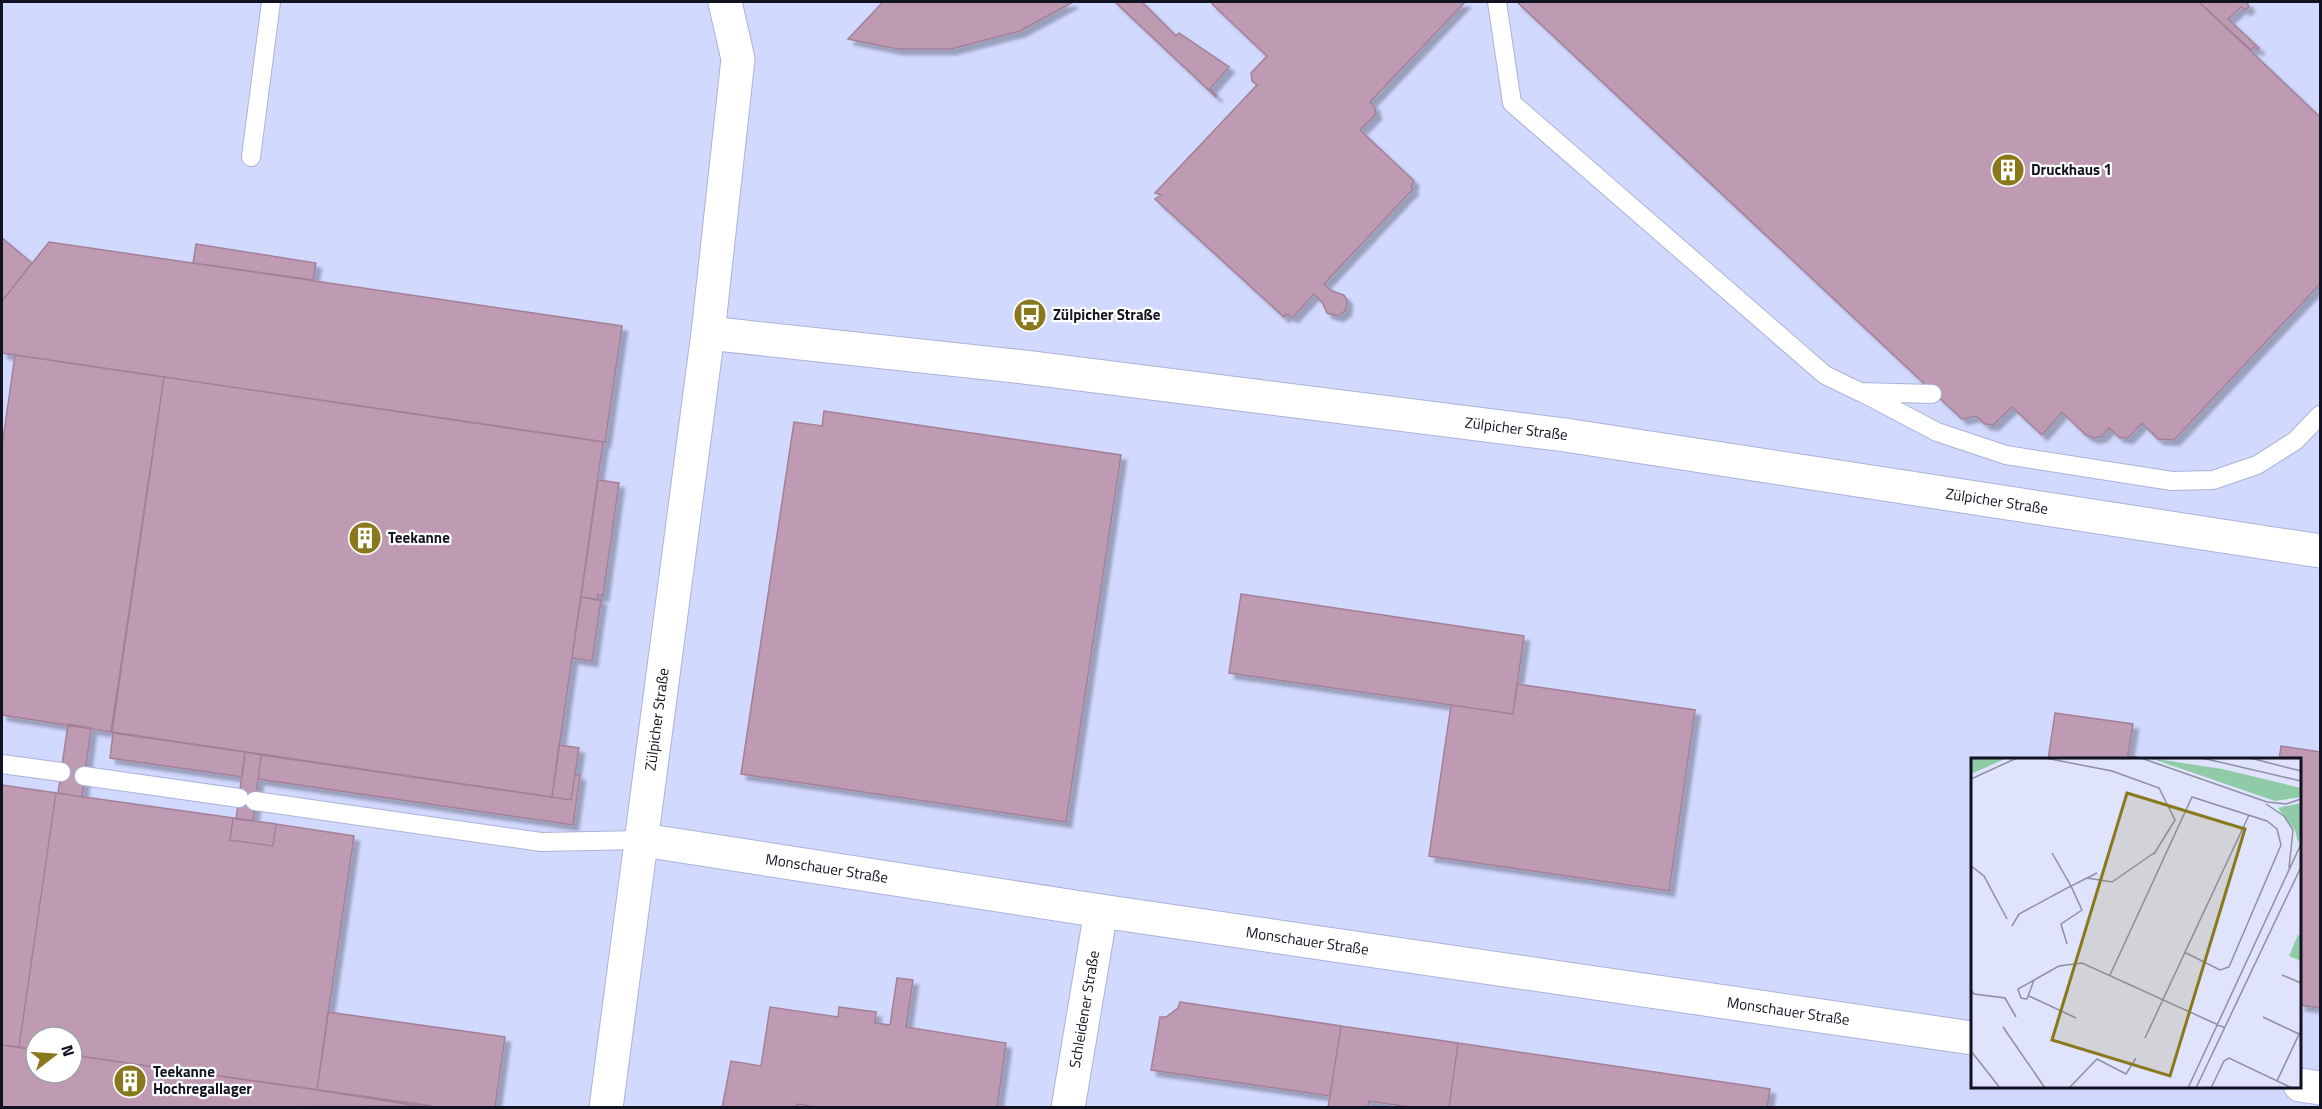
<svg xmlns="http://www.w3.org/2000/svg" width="2322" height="1109" viewBox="0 0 2322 1109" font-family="'Titillium Web',sans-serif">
<defs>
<filter id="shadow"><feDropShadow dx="5.5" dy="5.5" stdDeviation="1.5" flood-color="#0004"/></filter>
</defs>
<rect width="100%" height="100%" fill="#dfe3fb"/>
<path fill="#d2d9ff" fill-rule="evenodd" d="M2 2H2320V1107L2 1108ZM1972 760H2300V1086H1972ZM36 1037H72V1073H36Z"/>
<path fill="#be9ab3" stroke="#a38098" stroke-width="1.5" filter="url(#shadow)" d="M883 2H1073L1020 31 951 49H897L848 39Z
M1115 2H1142L1176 36 1179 33 1229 67 1210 89 1217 96 1216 97Z
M1214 2H1465L1370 102 1374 106 1376 114 1360 130 1414 181 1411 186 1413 189 1324 284 1332 291 1344 295 1347 300 1346 310 1338 316 1327 313 1322 302 1314 294 1293 317 1286 314 1284 317 1155 199 1161 195 1155 193 1257 85 1252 81 1251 73 1267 56 1212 4Z
M1517 2H2199L2320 117V284L2174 440 2158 439 2142 423 2128 438 2119 437 2109 428 2102 436 2094 438 2086 435 2062 412 2042 435 2012 407 1993 425 1985 424 1976 416 1962 419Z
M2199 2H2247L2249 7 2245 10 2241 7 2228 19 2259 48 2257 50 2254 47 2251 50Z
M2 238 32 263 2 301Z
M49 242 622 326 605 442 2 353V301Z
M196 244 316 263 313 280 193 263Z
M15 355 164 377 111 732 2 715V447Z
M164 377 603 442 552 797 112 732Z
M824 411 1121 455 1066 822 741 774 794 422 822 426Z
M598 480 619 483 603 596 598 595V600L581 597Z
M1241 594 1524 636 1513 714 1229 673Z
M581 597 601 600 592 661 572 658Z
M1517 684 1695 710 1669 891 1429 856 1451 705 1513 714Z
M2055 713 2133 724 2127 760H2048Z
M68 724 91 728 82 797 58 793Z
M113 733 245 752 242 777 110 758Z
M559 745 579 748 571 800 552 797Z
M2281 746 2320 752V1008L2300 1005V760H2279Z
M245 752 261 755 253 821 236 819Z
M261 755 571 800 575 774 580 775 573 825 258 779Z
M2128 756 2153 760H2127Z
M2 785 56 793 19 1047 2 1045Z
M56 793 233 818 230 840 273 846 276 824 354 836 317 1090 72 1055V1037H36V1050L19 1047Z
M233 818 276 824 273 846 230 840Z
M897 978 913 980 906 1027 1006 1043 997 1108H823L797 1104 796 1108H722L731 1061 761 1066 770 1007 838 1017 839 1007 876 1012 875 1023 890 1025Z
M1180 1002 1341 1026 1330 1096 1151 1070 1160 1017H1166L1178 1008Z
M328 1012 505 1037 495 1108H431L317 1090Z
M1341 1026 1458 1043 1449 1108H1417L1369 1101 1368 1108H1328Z
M1458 1043 1770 1089 1767 1108H1449Z
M2 1045 36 1050V1073H72V1055L432 1106 2 1108Z"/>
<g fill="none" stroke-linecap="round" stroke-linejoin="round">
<defs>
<path id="lane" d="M1497 2 1512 103 1825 375 1860 392 1932 394
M251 157 271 2
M1863 393 1937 432 2006 455 2172 481 2213 480 2257 465 2295 441 2320 415
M2 764 61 772
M84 776 239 798
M255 801 541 842 643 840"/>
<g id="street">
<path id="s1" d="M708 333 1024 367 1565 435 2320 551"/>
<path id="s2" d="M643 840 1101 911 1972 1038"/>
<path d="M2300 1085 2320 1088"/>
<path id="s3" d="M606 1108 708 333 738 59 725 2"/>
<path id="s4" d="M1068 1108 1101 911"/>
</g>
</defs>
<use href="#lane" stroke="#abb2d8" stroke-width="20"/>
<use href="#street" stroke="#abb2d8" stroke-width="35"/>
<use href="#lane" stroke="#fff" stroke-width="18"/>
<use href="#street" stroke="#fff" stroke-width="33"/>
</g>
<defs>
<symbol id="building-disc" viewBox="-11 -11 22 22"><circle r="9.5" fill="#8a781c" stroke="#fff"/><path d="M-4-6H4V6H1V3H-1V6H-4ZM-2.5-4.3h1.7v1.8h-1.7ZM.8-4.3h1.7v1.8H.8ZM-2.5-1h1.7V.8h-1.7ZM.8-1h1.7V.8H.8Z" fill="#fff"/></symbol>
<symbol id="bus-disc" viewBox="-11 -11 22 22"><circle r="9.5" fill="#8a781c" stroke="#fff"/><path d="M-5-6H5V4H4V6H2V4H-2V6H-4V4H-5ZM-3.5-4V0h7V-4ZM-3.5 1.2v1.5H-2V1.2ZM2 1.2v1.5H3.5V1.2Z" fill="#fff"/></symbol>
</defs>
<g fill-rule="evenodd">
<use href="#building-disc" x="1989" y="151" width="38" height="38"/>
<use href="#bus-disc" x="1011" y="296" width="38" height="38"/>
<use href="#building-disc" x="346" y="519" width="38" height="38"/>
<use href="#building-disc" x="111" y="1062" width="38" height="38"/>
</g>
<g text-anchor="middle" stroke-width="4.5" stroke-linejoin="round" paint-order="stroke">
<g font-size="15" font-weight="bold" fill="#111320" stroke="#fff" text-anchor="start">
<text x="2031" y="175">Druckhaus 1</text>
<text x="1053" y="320">Zülpicher Straße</text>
<text x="388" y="543">Teekanne</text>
<text x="153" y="1077">Teekanne<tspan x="153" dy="17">Hochregallager</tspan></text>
</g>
<g font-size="15" fill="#111320" stroke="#fff">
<text dy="5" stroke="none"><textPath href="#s1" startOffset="814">Zülpicher Straße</textPath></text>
<text dy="5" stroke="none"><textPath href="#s1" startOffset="1300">Zülpicher Straße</textPath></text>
<text dy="5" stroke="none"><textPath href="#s3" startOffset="392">Zülpicher Straße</textPath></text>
<text dy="5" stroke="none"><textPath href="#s2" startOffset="186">Monschauer Straße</textPath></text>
<text dy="5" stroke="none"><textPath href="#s2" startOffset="672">Monschauer Straße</textPath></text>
<text dy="5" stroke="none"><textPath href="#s4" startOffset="100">Schleidener Straße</textPath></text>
<text dy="5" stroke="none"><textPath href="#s2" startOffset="1158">Monschauer Straße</textPath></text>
</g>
</g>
<g transform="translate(1971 758)">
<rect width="330" height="330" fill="#dfe3fb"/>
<path d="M0 0H36L0 16ZM179 0 251 11 330 30V39L304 43ZM330 45V74L327 85 324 72 307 50ZM327 177 330 178V203L318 198Z" fill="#90cba7"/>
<path fill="none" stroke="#8d90a3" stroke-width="1.5" d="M74 0 141 13 188 30 204 62 183 96M170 0 296 44 315 46 330 41M231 0 330 23M279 0 330 13M0 21 46 0M295 46 313 58 322 72 318 110M0 108 13 118 36 161M116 120 141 124 183 95M41 168 48 156 100 128 81 95M96 186 90 166 111 152 100 128 126 115M139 217 221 39 296 63 306 71 310 87 258 209 249 212 213 194M311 217 330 225M63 222 56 241 50 240 47 231 88 208 111 205 254 270M0 232 3 236 34 240 45 259M58 238 105 260M292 259 330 277M32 269 74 330M174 280 278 57M0 293 29 330M306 323 330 272M98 330 126 301 155 316 165 300M217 330 330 86M225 330 330 109M240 330 253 303 258 300 321 330"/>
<path fill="#8a781c" fill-opacity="0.15" stroke="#8a781c" stroke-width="3" d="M156 35 274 71 199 318 81 282Z"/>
<rect width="330" height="330" fill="none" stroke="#111320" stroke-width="3"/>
</g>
<rect width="2322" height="1109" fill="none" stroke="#111320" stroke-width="6"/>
<g transform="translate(54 1055) rotate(73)"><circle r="28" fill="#ffffff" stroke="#a0a1a6" stroke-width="1.5"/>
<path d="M0-4.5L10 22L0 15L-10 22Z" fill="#8a781c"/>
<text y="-9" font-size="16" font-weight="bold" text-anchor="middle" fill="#111320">N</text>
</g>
</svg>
